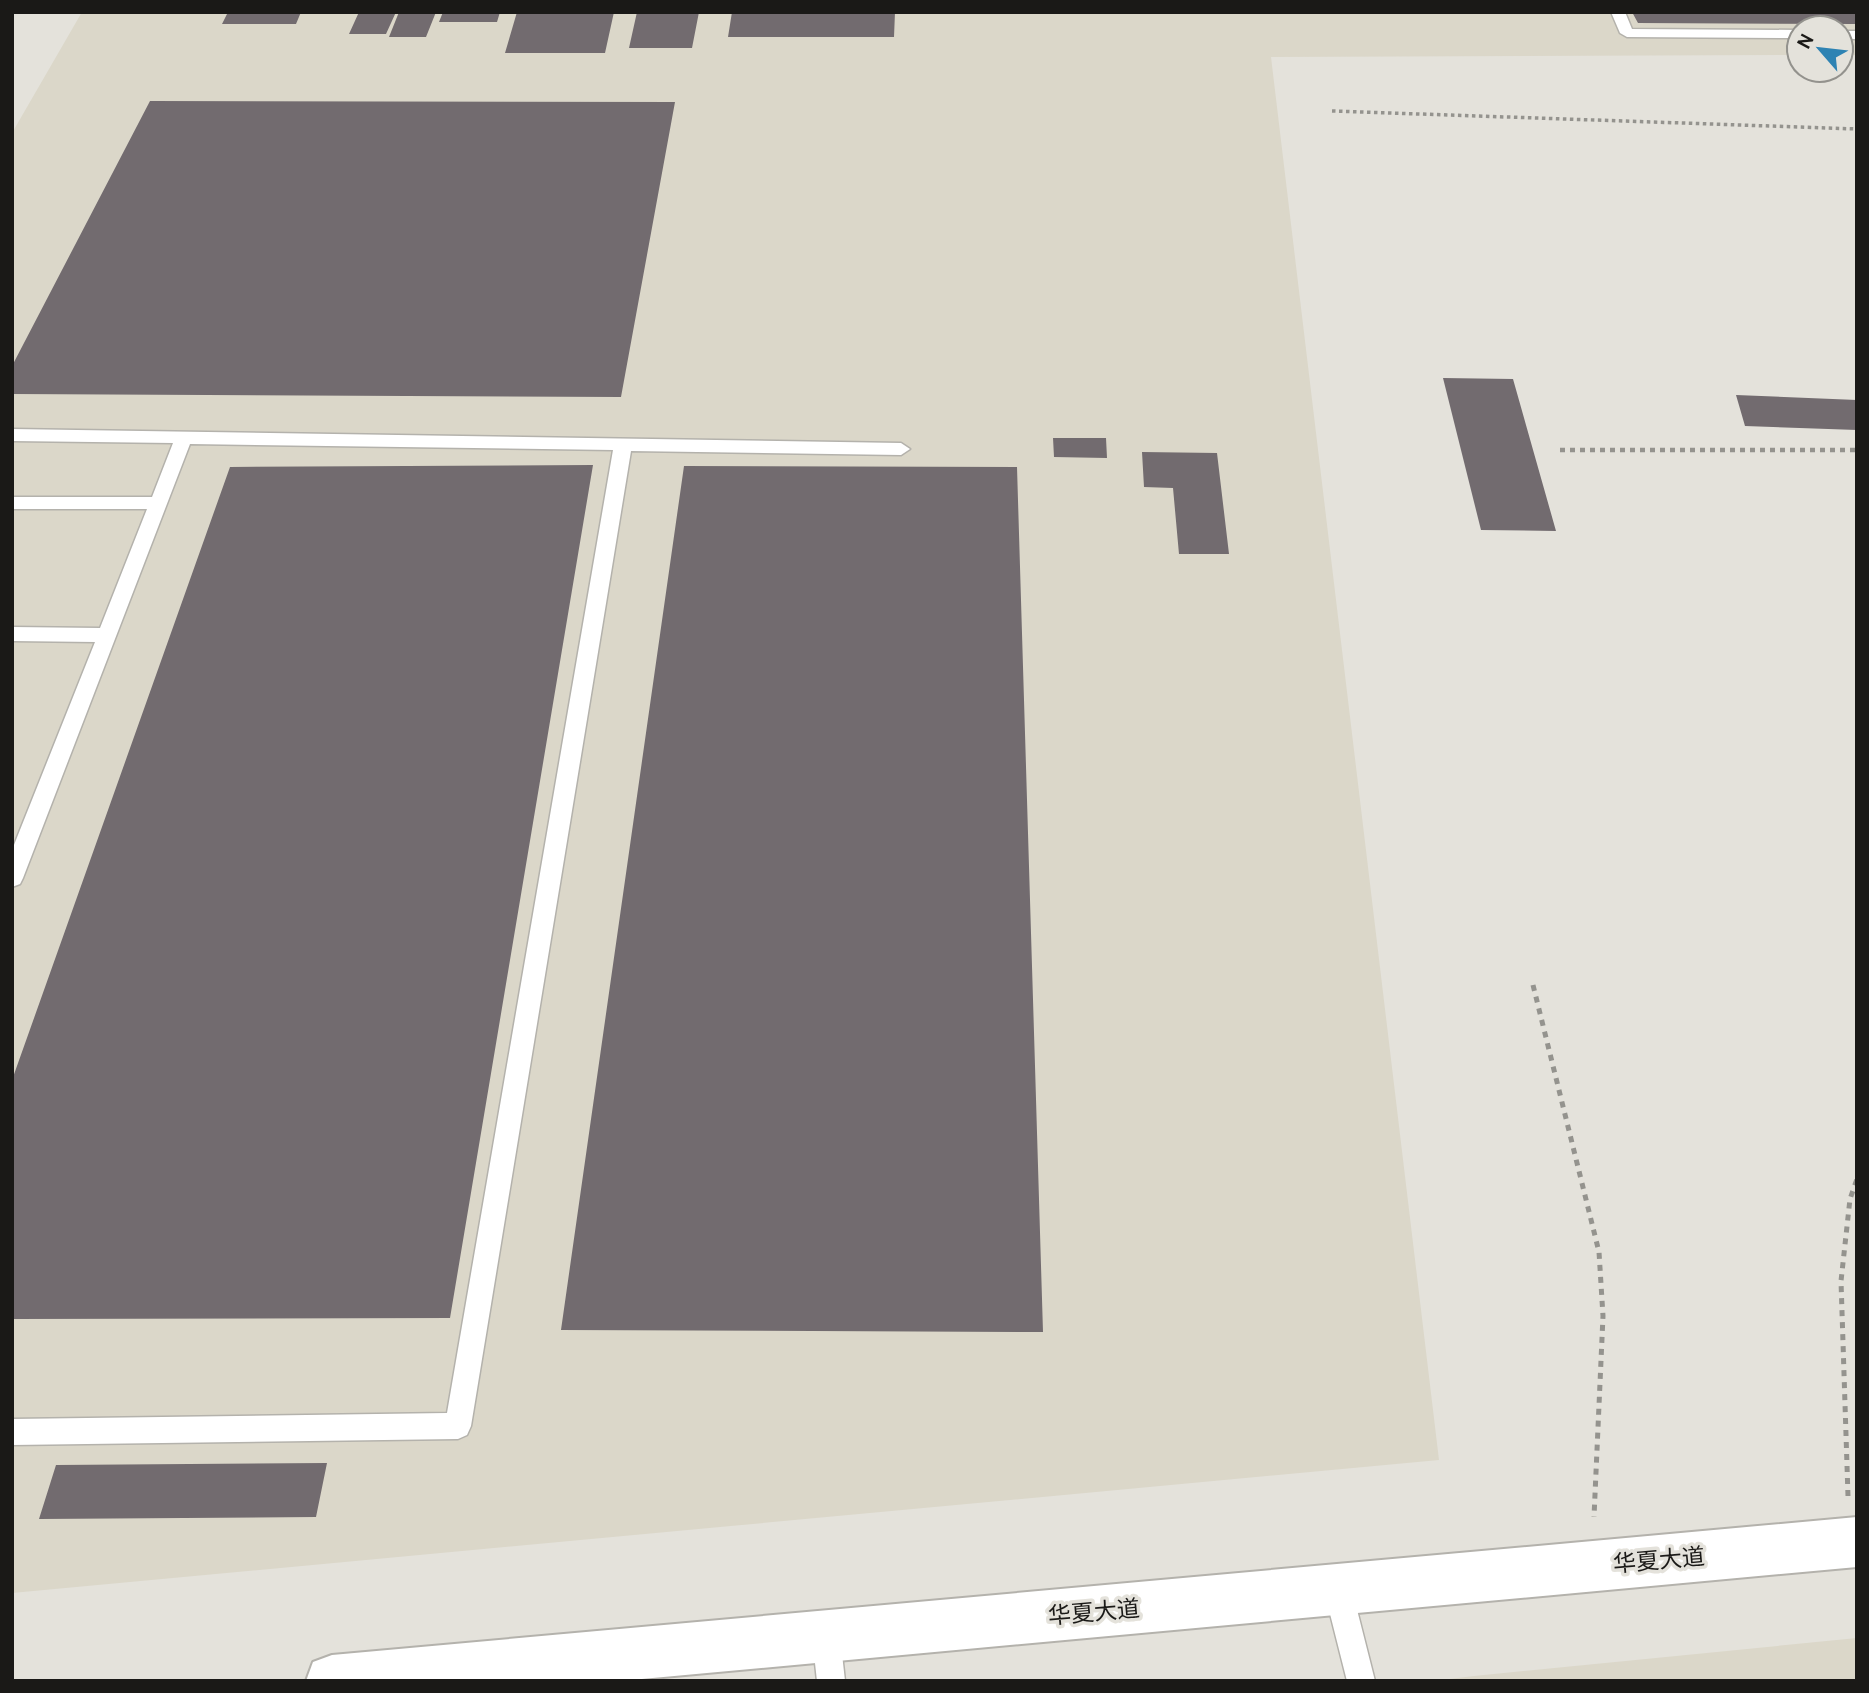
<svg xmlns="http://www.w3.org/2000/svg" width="1869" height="1693" viewBox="0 0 1869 1693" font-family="Cabin,'Noto Sans SC',sans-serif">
<rect width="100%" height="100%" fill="#e4e2db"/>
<path fill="#dbd7c9" d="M82 12H1857V55H1841V28H1799V55L1271 57 1439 1460 12 1593V133Z
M1857 1638V1681H1433L1474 1676Z"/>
<path fill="#726b6f" d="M228 12H301L296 24H222Z
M359 12H396L386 34H349Z
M399 12H436L426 37H389Z
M443 12H500L497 22H439Z
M517 12H614L605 53H505Z
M637 12H699L692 48H629Z
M732 12H895L894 37H728Z
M1632 12H1857V24L1638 23Z
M150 101 675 102 621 397 12 394V366Z
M1443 378 1513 379 1556 531 1481 530Z
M1736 395 1857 400V430L1745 426Z
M1053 438H1106L1107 458 1054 457Z
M1142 452 1217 453 1229 554H1179L1173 488 1144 487Z
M593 465 450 1318 12 1319V1080L230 467Z
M684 466 1017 467 1043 1332 561 1330Z
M327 1463 316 1517 39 1519 56 1465Z"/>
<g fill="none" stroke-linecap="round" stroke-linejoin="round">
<defs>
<path id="service" d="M1611 12H1625L1632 29 1799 30V38L1627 37 1620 33Z
M1841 31H1857V39H1841Z
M12 429 901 443 910 449 901 455 631 451 471 1426 467 1435 458 1439 12 1445V1419L447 1413 613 450 190 444 23 878 20 884 12 887V850L95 642 12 641V627L100 628 147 509H12V497H152L173 443 12 441Z
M1338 1576 1348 1580 1352 1590 1375 1681H1347L1324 1590 1328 1580Z
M826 1622 836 1626 840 1636 845 1681H817L812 1636 816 1626Z"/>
<path id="tertiary" d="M1857 1517V1567L620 1681H306L313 1662 332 1655Z"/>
</defs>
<use href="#service" stroke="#b4b2ac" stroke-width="3"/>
<use href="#tertiary" stroke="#b4b2ac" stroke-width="4"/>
<path stroke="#94938e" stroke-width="3.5" stroke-dasharray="3.5 3.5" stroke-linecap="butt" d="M1332 111 1857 129"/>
<path stroke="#94938e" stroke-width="4.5" stroke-dasharray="5 5" stroke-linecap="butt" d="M1560 450H1857"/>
<path stroke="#94938e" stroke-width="5" stroke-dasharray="6 6" stroke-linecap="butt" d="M1533 985 1599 1252 1603 1316 1594 1517
M1848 1496 1841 1281 1850 1199 1857 1179"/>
<use href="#service" fill="#fff" fill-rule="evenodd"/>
<use href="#tertiary" fill="#fff" fill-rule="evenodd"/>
</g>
<g text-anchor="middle" stroke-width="7" stroke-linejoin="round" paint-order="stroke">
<g font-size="23" fill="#1a1917" stroke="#e4e2db">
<text transform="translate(1659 1560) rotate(-5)" y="8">华夏大道</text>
<text transform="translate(1094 1612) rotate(-5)" y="8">华夏大道</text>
</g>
</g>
<rect width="1869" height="1693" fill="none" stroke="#1a1917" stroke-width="28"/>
<g transform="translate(1820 49) rotate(298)"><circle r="33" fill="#e4e2db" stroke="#93928d" stroke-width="2"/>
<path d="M0-5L12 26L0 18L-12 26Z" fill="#2e83b3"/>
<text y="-10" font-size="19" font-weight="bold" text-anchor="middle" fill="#1a1917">N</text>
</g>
</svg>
